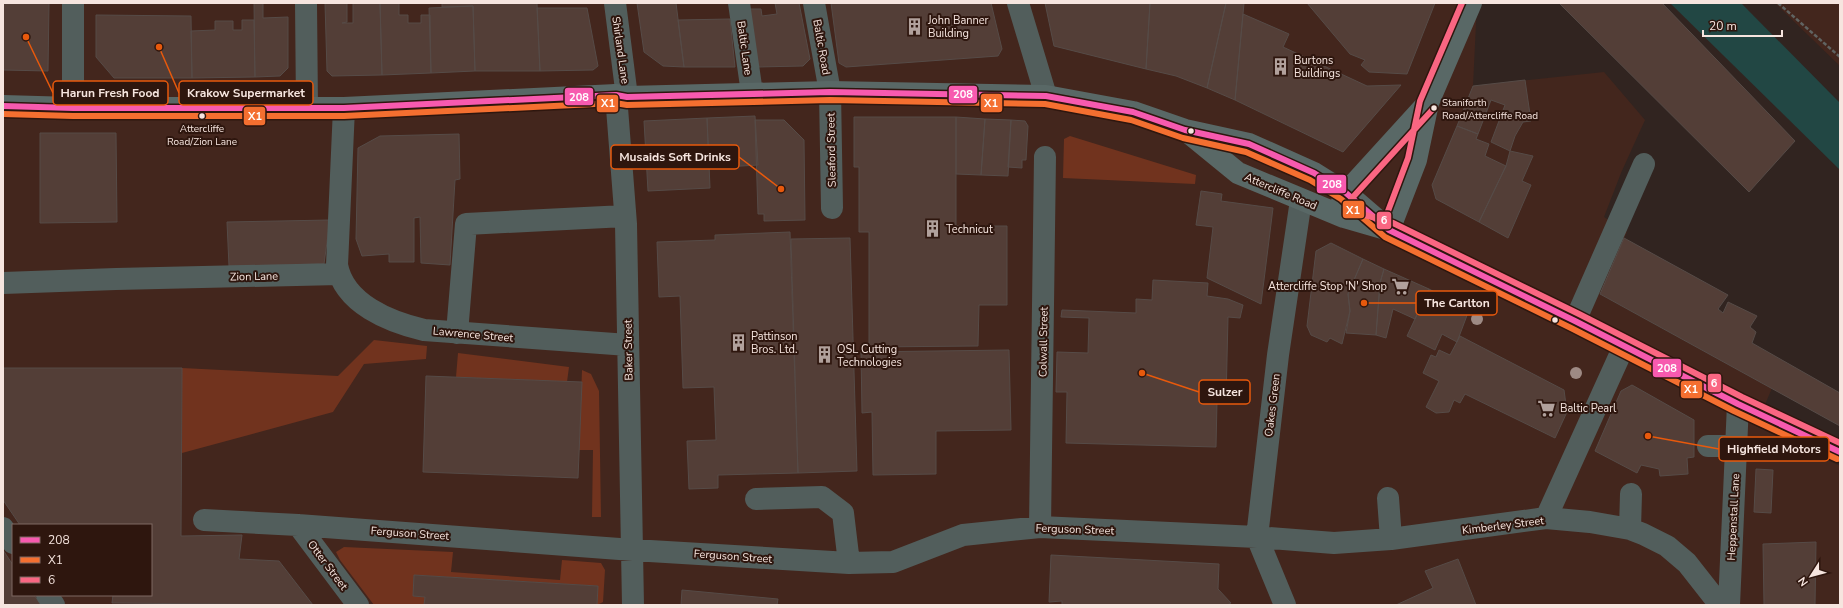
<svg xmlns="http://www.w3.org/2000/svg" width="1843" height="608" viewBox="0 0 1843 608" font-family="'Nunito Sans',sans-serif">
<rect width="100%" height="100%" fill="#312420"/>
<path fill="#43261d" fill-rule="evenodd" d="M3 3H1477L1473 86 1604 72 1645 120 1621 173 1604 217 1627 232 1600 294 1772 388 1756 426 1840 466V605H3ZM13 525H151V595H13Z
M1775 3H1840V66Z"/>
<path fill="#71331e" d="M1070 136 1196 175 1195 184 1063 178 1064 139Z
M374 340 427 346 426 359 364 364 333 412 182 453V368L338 376Z
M458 353 569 367 567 382 456 377Z
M582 370 591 374 599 391 601 517H592L593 450H579Z
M344 547 453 552 451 572 560 580 562 560 601 563 605 570 603 602 597 605 598 586 414 575 413 596 425 597 424 605H374L340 560 336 552Z"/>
<path fill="#224744" d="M1670 3H1741L1840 103V170Z"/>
<path fill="#533e37" stroke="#564b47" d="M3 3H49L48 71 3 70Z
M254 3H263V18L288 17V68L280 76 255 77Z
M325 3H347V22L342 23H353V3H380L382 75 332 76 327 71Z
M380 3H399V15H408V23H421V15H430L431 73 382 75Z
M442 3H537L540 71H475L473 6 442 7Z
M637 3H676L684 67 663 66 644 52Z
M775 3H799L810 59 803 66 758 67 746 9H761L762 16 777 14Z
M831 3H991L1002 49 998 56 846 67 839 63Z
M1045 3H1150L1146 69 1054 46Z
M1150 3H1226L1207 88 1176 76 1146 69Z
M1226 3H1244L1235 100 1207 88Z
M1307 3H1435L1407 74 1369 72 1361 65 1365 60 1350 54Z
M1559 3H1662L1795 141 1749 192Z
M473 6 475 71 431 73 429 8Z
M537 8H587L598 66 593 70 540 71Z
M1243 14 1289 34 1283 47 1367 86 1401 85 1343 152 1235 100Z
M96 15 191 16 192 78H114L96 57Z
M730 19 735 67H684L678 20Z
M242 20H254L255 77 192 78 191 31 215 30V21H233V30H242Z
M1525 80 1531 121 1523 122 1515 136 1510 151 1491 142 1505 105 1491 100 1478 134 1457 126 1473 86Z
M755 116 758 165 709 168 707 118Z
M854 117H956V226H1007V305H979L978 346 869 347V232H859V167H854Z
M956 117 985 119 981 175 956 174Z
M707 118 710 188 648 191 644 121Z
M985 119 1011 120 1008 176 981 175Z
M755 120H784L804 140 805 220 764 221V214H758Z
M1011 120 1025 121 1028 126 1026 160H1022V168L1008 167Z
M1457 126 1478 134 1476 139 1489 144 1485 156 1506 166 1479 222 1436 199 1432 185Z
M40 133H116L117 222 40 223Z
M459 134 460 179 455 180 450 265 421 263 420 217 414 218V262H389V254L362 256 356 239 358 148 380 136Z
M1510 151 1533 156 1522 181 1531 185 1508 238 1479 222 1506 166Z
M1201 191 1222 194 1221 201 1273 208 1261 304 1207 278 1213 227 1196 225Z
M330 220 324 264 229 266 227 222Z
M790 232 798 473 718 475V488L689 489 687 441 716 440 714 387 683 388 680 296 659 297 657 242 715 240V235Z
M850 238 857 471 798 473 791 239Z
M1624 238 1728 295 1718 309 1723 313 1728 302 1757 316 1750 327 1756 332 1752 343 1840 393V426L1600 294Z
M1331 243 1363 259 1348 294 1350 311 1342 344 1330 338 1327 342 1311 335 1307 326 1316 251Z
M1363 259 1384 269 1380 283 1376 335 1346 333 1350 311 1348 294Z
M1384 269 1429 289 1415 319 1393 309 1386 338 1376 335 1380 283Z
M1153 280 1208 283 1207 296 1228 299 1243 305 1240 318 1228 317 1226 401H1217L1216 447 1066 443 1067 392H1056L1057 352 1088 353 1089 318 1061 317 1062 310 1136 313V299L1152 300Z
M1429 289 1469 310 1457 342 1442 334 1435 350 1407 336Z
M1460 336 1564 390 1567 412 1555 438 1465 394 1460 403 1454 400 1449 412 1436 413 1426 407 1439 381 1423 373 1431 355 1436 357 1439 350 1450 355Z
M1009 350 1011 430 936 431V474L873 475 872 412 862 413 861 352Z
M3 368H182L181 536 242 535 239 559 279 561 313 605 112 603 113 595H151V525H20L3 500Z
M426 376 582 382 578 478 423 472Z
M1632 385 1694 420V457L1687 458 1688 474 1660 476 1659 469 1641 465 1637 473 1595 451 1621 391Z
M1756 469 1773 470 1771 513 1754 512Z
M1816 542 1815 605H1764L1763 544Z
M3 550 13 565V595H34L41 605H3Z
M1051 555 1219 564 1218 589 1231 603 1227 605H1062V601L1049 602Z
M1458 559 1476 605H1396L1433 588 1425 571Z
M414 575 598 586 597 605H424L425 597 413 596Z
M682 590 778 599 777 605H681Z"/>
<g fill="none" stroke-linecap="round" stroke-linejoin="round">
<path stroke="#606361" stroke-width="2.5" stroke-dasharray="4 2" stroke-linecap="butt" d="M1778 3 1840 57"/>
<path stroke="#525e5c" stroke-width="22" d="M306 3 307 108
M615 3 627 97
M739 3 752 93
M814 3 830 92 832 208
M1018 3 1046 96
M616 95 626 224 633 605
M73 108V3
M344 108 337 265C344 304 390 322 424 330L628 345
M3 283 116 279 339 274
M1575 321 1644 164
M457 333 466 224 625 216
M1708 446H1736
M1388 498 1391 539
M756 499 822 497 843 513 849 563
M1546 518 1624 346
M204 520 298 525 633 550 849 563 893 562 963 535 1040 527 1257 537 1334 543 1391 539 1546 518 1590 522 1630 529 1643 534 1667 546 1687 563 1720 605
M298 525 358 605
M1040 527 1045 157
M3 528 13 543
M1630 529 1631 494
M47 595 54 605
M1285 605 1257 537 1278 355 1301 200
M1729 605 1738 404"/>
<path stroke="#596866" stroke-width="22" d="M3 106 73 108H344L616 95 627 97 830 92 1046 96 1133 112 1185 130 1249 144 1314 173 1346 193 1389 230
M1189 133 1238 173 1344 217 1389 230 1575 321 1738 404 1840 452
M1342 205V202L1346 193 1428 103
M1389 230 1416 160 1428 103 1471 3"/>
<defs>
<path id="bus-1" d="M3 106 73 108H344L616 95 627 97 830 92 1046 96 1133 112 1185 130 1249 144 1314 173 1346 193 1389 230 1575 321 1738 404 1840 452"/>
<path id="bus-2" d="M3 114 73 116H344L615 103 627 105 830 100 1045 104 1131 120 1183 138 1246 152 1310 180 1341 199 1385 237 1571 328 1734 411 1837 459"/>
<path id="bus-3" d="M1434 108 1353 197 1350 203 1351 211 1393 223 1579 314 1742 397 1840 443
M1382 227 1408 158 1420 101 1462 3"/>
</defs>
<use href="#bus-1" stroke="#2e160e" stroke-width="9"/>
<use href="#bus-2" stroke="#2e160e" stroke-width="9"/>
<use href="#bus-3" stroke="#2e160e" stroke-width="9"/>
<use href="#bus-1" stroke="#f75aaf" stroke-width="6"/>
<use href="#bus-2" stroke="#f46f30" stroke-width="6"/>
<use href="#bus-3" stroke="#fa6682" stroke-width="6"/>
</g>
<g fill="#9e8a84">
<circle cx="1477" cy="319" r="6"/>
<circle cx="1576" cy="373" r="6"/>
</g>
<defs>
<symbol id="building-bare" viewBox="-9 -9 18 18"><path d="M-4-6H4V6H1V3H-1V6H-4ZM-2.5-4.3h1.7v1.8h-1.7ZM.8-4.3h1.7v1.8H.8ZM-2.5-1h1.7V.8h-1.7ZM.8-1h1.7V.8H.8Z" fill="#b1a19c" stroke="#2e160e" stroke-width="2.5" paint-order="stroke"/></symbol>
<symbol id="supermarket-bare" viewBox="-9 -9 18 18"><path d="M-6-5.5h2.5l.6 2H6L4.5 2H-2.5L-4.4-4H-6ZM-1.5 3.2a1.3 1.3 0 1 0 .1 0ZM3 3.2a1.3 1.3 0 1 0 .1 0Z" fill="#b1a19c" stroke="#2e160e" stroke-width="2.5" paint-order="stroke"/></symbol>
</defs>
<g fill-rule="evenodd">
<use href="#building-bare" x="902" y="14" width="25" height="25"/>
<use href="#building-bare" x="1268" y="54" width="25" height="25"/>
<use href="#building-bare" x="920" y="216" width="25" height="25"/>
<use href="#supermarket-bare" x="1388" y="274" width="25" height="25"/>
<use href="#building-bare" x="726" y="330" width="25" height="25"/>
<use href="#building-bare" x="812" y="342" width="25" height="25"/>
<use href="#supermarket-bare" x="1534" y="396" width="25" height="25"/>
</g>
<g fill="#f6e5df" stroke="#2e160e" stroke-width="1.5">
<circle cx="1434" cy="108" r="3.5"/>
<circle cx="202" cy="116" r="3.5"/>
<circle cx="1191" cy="131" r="3.5"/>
<circle cx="1555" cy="320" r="3.5"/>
</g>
<g text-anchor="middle" stroke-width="4" stroke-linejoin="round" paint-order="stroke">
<g font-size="10" fill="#f6e5df" stroke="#2e160e" text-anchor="start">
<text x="1442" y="106">Staniforth<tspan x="1442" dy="13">Road/Attercliffe Road</tspan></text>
<text x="202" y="132" text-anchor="middle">Attercliffe<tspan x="202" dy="13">Road/Zion Lane</tspan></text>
</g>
<g font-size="11" fill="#f6e5df" stroke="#2e160e" text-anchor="start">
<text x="928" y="24">John Banner<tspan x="928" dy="13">Building</tspan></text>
<text x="1294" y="64">Burtons<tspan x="1294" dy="13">Buildings</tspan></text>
<text x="946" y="233">Technicut</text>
<text x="1387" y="290" text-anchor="end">Attercliffe Stop 'N' Shop</text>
<text x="751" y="340">Pattinson<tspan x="751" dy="13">Bros. Ltd.</tspan></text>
<text x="837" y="353">OSL Cutting<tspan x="837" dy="13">Technologies</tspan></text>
<text x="1560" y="412">Baltic Pearl</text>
</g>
<g font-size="11" fill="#f6e5df" stroke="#2e160e">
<text transform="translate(822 47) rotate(80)" y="4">Baltic Road</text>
<text transform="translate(745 48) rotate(82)" y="4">Baltic Lane</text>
<text transform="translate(621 50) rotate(82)" y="4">Shirland Lane</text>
<text transform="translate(831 150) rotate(-91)" y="4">Sleaford Street</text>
<text transform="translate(1281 191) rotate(23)" y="4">Attercliffe Road</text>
<text transform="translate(254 276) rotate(-1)" y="4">Zion Lane</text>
<text transform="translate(473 334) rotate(5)" y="4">Lawrence Street</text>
<text transform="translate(1043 342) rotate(-89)" y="4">Colwall Street</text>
<text transform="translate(628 350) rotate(-91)" y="4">Baker Street</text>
<text transform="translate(1272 405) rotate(-83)" y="4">Oakes Green</text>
<text transform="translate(1733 517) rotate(-87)" y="4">Heppenstall Lane</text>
<text transform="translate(1503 525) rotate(-7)" y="4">Kimberley Street</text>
<text transform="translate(1075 529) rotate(2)" y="4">Ferguson Street</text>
<text transform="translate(410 533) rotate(4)" y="4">Ferguson Street</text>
<text transform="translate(733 556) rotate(4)" y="4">Ferguson Street</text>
<text transform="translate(328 565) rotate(53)" y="4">Otter Street</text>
</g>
</g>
<path fill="none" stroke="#e8590c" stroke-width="1.5" d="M26 37L53 93M159 47L179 93M781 189L739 157M1364 303L1416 303M1142 373L1199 392M1648 436L1719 449"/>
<g fill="#e8590c" stroke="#2e160e" stroke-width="1.5">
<circle cx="26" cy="37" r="4"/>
<circle cx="159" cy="47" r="4"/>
<circle cx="781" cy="189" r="4"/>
<circle cx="1364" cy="303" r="4"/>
<circle cx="1142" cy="373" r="4"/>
<circle cx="1648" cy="436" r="4"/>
</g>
<g fill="#2e160e" stroke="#e8590c" stroke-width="1.5">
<rect x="53" y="81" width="115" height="24" rx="4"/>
<rect x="179" y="81" width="134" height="24" rx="4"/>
<rect x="611" y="145" width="128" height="24" rx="4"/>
<rect x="1416" y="291" width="81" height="24" rx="4"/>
<rect x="1199" y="380" width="51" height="24" rx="4"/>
<rect x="1719" y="437" width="110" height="24" rx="4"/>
</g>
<g font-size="12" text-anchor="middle" font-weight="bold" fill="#f6e5df">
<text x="110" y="97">Harun Fresh Food</text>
<text x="246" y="97">Krakow Supermarket</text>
<text x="675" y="161">Musaids Soft Drinks</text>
<text x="1457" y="307">The Carlton</text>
<text x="1225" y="396">Sulzer</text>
<text x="1774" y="453">Highfield Motors</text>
</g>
<g stroke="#2e160e" stroke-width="1.5">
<rect x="948" y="85" width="30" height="19" rx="4" fill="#f75aaf"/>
<rect x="564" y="87" width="30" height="19" rx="4" fill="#f75aaf"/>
<rect x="980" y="93" width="23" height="20" rx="4" fill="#f46f30"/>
<rect x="596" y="94" width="23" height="19" rx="4" fill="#f46f30"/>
<rect x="243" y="106" width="23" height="20" rx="4" fill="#f46f30"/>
<rect x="1316" y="174" width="31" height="20" rx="4" fill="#f75aaf"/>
<rect x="1342" y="200" width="23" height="19" rx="4" fill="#f46f30"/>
<rect x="1376" y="211" width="16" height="19" rx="4" fill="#fa6682"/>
<rect x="1652" y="358" width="30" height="20" rx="4" fill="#f75aaf"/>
<rect x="1707" y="373" width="15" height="20" rx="4" fill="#fa6682"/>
<rect x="1680" y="380" width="23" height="19" rx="4" fill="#f46f30"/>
</g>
<g font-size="11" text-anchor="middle" font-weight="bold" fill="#fff">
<text x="963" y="98">208</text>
<text x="579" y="101">208</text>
<text x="991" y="107">X1</text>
<text x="608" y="107">X1</text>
<text x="255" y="120">X1</text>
<text x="1332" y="188">208</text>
<text x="1353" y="214">X1</text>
<text x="1384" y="224">6</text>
<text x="1667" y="372">208</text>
<text x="1714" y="387">6</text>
<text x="1691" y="393">X1</text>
</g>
<rect width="1843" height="608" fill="none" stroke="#f6e5df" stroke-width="8"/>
<rect x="12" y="524" width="140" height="72" fill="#2e160e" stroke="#7e6962"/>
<rect x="20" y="537" width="20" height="6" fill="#f75aaf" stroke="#7e6962"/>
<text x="48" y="544" font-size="12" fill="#f6e5df">208</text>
<rect x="20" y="557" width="20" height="6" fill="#f46f30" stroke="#7e6962"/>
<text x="48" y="564" font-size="12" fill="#f6e5df">X1</text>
<rect x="20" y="577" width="20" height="6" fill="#fa6682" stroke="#7e6962"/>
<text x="48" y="584" font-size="12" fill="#f6e5df">6</text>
<g transform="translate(1811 576) rotate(234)" stroke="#2e160e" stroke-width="3" paint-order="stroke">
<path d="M0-3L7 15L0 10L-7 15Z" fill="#f6e5df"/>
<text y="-6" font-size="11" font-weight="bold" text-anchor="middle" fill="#f6e5df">N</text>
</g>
<path d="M1703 30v6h79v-6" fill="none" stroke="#f6e5df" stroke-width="2"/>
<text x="1709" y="30" font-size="12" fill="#f6e5df" stroke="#2e160e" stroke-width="3" paint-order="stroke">20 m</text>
</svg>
